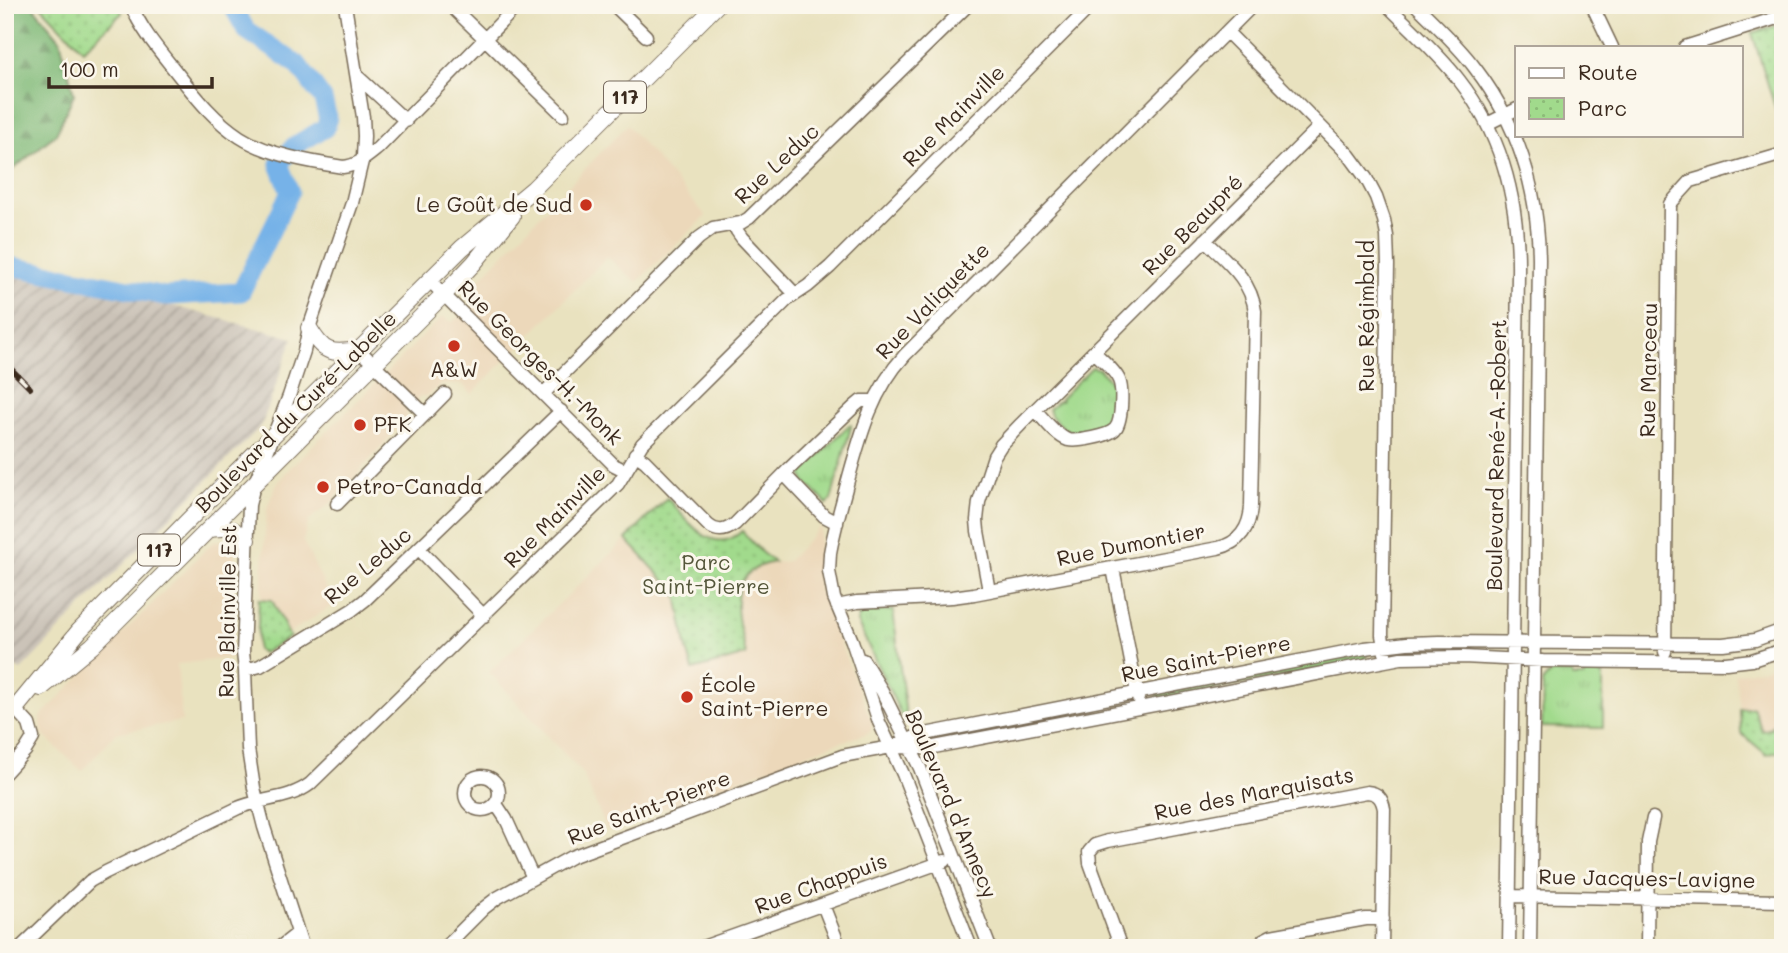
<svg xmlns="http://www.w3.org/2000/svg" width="1788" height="953" viewBox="0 0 1788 953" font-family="Mali,sans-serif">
<defs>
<pattern id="industrial-furrows" width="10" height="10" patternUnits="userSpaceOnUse" patternTransform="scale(1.75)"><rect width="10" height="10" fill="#cbc3b8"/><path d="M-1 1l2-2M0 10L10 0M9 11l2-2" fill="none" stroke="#a69f95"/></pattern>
<pattern id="grass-tufts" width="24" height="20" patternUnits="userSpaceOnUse" patternTransform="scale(1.75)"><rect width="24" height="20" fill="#a1da8c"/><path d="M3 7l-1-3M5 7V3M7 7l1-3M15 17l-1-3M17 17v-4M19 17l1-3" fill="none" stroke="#8cbb78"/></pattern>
<pattern id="forest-firs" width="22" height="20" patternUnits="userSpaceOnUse" patternTransform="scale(1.75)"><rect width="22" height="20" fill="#80ba78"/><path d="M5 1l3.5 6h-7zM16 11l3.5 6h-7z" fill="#6a9762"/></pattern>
<pattern id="park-dots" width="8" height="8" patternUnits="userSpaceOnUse" patternTransform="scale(1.75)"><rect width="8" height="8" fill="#a1da8c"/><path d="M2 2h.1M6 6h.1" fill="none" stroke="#8cbb78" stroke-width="1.8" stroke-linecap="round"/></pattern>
</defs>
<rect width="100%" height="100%" fill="#fbf7ec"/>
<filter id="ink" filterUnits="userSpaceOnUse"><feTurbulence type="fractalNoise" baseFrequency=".0143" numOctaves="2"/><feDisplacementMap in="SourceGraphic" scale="14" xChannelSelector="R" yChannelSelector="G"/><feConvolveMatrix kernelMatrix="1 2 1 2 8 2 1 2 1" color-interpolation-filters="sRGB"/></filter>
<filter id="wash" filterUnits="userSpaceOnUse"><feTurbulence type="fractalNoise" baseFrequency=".00686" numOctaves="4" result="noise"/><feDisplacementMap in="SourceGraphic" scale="28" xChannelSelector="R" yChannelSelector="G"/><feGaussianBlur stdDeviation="1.57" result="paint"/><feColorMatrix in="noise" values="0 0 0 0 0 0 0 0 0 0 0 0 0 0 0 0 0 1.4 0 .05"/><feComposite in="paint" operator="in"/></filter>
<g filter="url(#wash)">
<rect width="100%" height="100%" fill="#e9e2bf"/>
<path fill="#ecd8ba" d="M627 125 706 216 637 282 607 257 472 394 462 384 441 385 427 396H420L407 411 406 419 333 501 309 520 303 541 334 605 261 650 262 575 267 508 275 487 287 471 442 317 452 322 474 306 465 294Z
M821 526 818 568 820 591 831 621 872 722 871 731 866 734 831 745 607 830 583 774 489 672 626 539 677 594 686 646 745 655 736 605 737 594 741 584 749 574 760 566 766 564 788 561Z
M221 540 235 546 231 658 177 664 182 721 116 733 82 771 43 735 40 717 212 543Z
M1783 662V750L1767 755 1741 733 1740 707 1735 674 1763 669Z"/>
<path fill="url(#industrial-furrows)" d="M28 267 293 338 263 421 258 429 90 598 21 670 5 662V279Z"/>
<path fill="url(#grass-tufts)" stroke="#6e8255" stroke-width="2" d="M1092 367 1099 369 1112 383 1113 411 1108 421 1100 427 1071 432 1065 429 1051 416 1049 409 1058 401H1061L1060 399Z
M849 425H851V427L831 500 827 504 804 481 802 473Z
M893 610 907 724 904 721 857 622 859 616 865 612Z
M1366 654 1367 660 1158 700 1157 694Z
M1554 672 1572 673 1573 677H1585V673H1603V728L1542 727 1543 681 1549 674Z"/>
<path fill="url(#forest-firs)" stroke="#5e724b" stroke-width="2" d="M5 5H32L60 39 74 94 56 134 5 176Z"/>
<path fill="url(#park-dots)" stroke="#6e8255" stroke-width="2" d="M40 5H120L122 13 83 50Z
M1783 24V133L1752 33Z
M667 498C687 519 712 559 742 531L762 553 774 562C721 572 738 618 746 655L693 670 686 646 677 594 626 539Z
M259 599 272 600 290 637 263 653 257 650Z
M1753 707 1762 731 1771 728V726L1783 721V750L1767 755 1741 733 1740 709Z"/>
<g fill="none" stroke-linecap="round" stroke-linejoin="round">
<path stroke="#76b2e8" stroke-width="19" d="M5 265 165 296 241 292 290 192 279 164 294 146 325 128 328 119 323 99 298 65 246 30 232 5"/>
</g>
</g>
<g filter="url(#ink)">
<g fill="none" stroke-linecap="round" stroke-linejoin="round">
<defs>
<path id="minor" d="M131 5C141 29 157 48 173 68 193 93 213 120 240 137 268 155 311 162 343 167 357 166 368 156 378 148L518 5
M450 5 563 115
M614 5 646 36
M1387 5C1411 29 1438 53 1459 80 1502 135 1519 203 1518 273L1509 948
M1416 5C1437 26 1458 45 1475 68 1518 124 1538 190 1539 259L1530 948
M1592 5 1612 47
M1227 32 1349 155 1366 178 1376 197 1384 220 1387 236 1388 265 1382 635 1385 653
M1685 47 1783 16
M357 76 406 121
M1487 124 1517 109
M734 224 737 231 742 238 795 294
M429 280 614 465 626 471
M359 350 425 414
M544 393 699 238 713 228 741 223 749 218 968 5
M1035 410C1044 419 1055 435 1068 440 1077 442 1109 436 1115 429 1122 422 1123 389 1119 380 1115 370 1102 360 1094 352
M635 454 645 461 708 525C718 533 726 531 735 524L790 468 855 406 861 401H873
M784 474 824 516 837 523
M337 504 445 394
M419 549 484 616
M1113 568 1138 698
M989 591 978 531 977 520 979 502 994 456 1001 445 1021 424 1320 126
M837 606 857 602 952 597 974 594 1218 548C1240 543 1250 527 1251 506L1255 311C1251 279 1226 261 1205 240
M1665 652 1670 204 1691 181 1783 154
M863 660 882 691 920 768 990 948
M245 670 260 666 352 610 365 600 561 411
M895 747 929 748 1401 658 1463 657 1543 661 1726 663 1752 660 1783 650
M5 773 25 751 33 738 29 724 15 709
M465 793a17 17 0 1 1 34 0a17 17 0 1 1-34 0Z
M496 804 506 819 533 878
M1510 896 1783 901
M823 905 840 948
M20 948 90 881 106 872 238 808C261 798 289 800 310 784L618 484 642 444 787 300 808 286 830 267 1092 5
M279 948 298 933
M303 948 264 827 254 788 248 749 245 670 243 653 249 505 254 485 289 396 304 351 309 328 352 203 363 157 364 136 363 117 345 5
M444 948 484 908 497 898 571 857 842 756 891 747 920 735 1365 648 1407 643 1439 642 1723 644 1755 640 1783 630
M700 948 945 861
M971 948 903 774 879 722 852 641 834 598 829 571 830 553C834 530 841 507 847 484 860 437 871 392 905 355L1253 5
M1121 948 1090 863 1089 852 1095 845 1108 841 1367 792C1378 793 1382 798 1384 809L1382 948
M1259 948 1263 940 1271 936 1366 919H1383
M1647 948 1648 842 1653 818"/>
<path id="major" d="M309 328C324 354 331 354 359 350
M209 529C227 527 232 526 247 540
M41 688 92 646 453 285 474 263 512 216
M15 709 79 631 233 475 462 248 533 189 717 5"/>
</defs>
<use href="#minor" stroke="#786a56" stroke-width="15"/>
<use href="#major" stroke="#786a56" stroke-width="18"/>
<use href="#minor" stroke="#fff" stroke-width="12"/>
<use href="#major" stroke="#fff" stroke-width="16"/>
<defs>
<path id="rail" d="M5 363 30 388"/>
</defs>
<use href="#rail" stroke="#3b2a1e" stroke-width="6"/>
<use href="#rail" stroke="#fbf7ec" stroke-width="3.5" stroke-dasharray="10" stroke-linecap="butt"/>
</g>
</g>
<g fill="#c8321e" stroke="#fbf7ec" stroke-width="2.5">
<circle cx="586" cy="205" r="7"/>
<circle cx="454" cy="346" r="7"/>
<circle cx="360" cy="425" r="7"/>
<circle cx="323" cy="487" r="7"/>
<circle cx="687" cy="697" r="7"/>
</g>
<g text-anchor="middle" stroke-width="6" stroke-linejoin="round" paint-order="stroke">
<g fill="#fbf7ec" stroke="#75685c" stroke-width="2">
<rect x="604" y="81.5" width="42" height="31" rx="5"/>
<rect x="138" y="534.5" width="42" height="31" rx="5"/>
</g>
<g font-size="19" font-weight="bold" fill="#3b2a1e">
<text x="625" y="104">117</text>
<text x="159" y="557">117</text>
</g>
<g font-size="21" fill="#3b2a1e" stroke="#fbf7ec">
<text transform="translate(954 116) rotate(-45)" y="7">Rue Mainville</text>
<text transform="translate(777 164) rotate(-43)" y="7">Rue Leduc</text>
<text transform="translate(1193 225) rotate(-45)" y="7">Rue Beaupré</text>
<text transform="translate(933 301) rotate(-46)" y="7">Rue Valiquette</text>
<text transform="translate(1367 316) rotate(-90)" y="7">Rue Régimbald</text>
<text transform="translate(540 363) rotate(45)" y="7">Rue Georges-H.-Monk</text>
<text transform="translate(1649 370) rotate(-89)" y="7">Rue Marceau</text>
<text transform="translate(296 412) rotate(-45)" y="7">Boulevard du Curé-Labelle</text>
<text transform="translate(1497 455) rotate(-89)" y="7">Boulevard René-A.-Robert</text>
<text transform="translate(555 517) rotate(-45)" y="7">Rue Mainville</text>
<text transform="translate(1131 545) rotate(-11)" y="7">Rue Dumontier</text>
<text transform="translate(368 566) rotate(-40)" y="7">Rue Leduc</text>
<text transform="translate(228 611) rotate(-89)" y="7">Rue Blainville Est</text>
<text transform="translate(1206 659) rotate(-11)" y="7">Rue Saint-Pierre</text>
<text transform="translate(1254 794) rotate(-11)" y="7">Rue des Marquisats</text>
<text transform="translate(951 804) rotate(67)" y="7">Boulevard d'Annecy</text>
<text transform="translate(649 808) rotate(-21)" y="7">Rue Saint-Pierre</text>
<text transform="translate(1647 879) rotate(1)" y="7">Rue Jacques-Lavigne</text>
<text transform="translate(821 884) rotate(-20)" y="7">Rue Chappuis</text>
</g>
<g font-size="21" fill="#3b2a1e" stroke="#fbf7ec" text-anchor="start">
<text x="572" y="212" text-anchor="end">Le Goût de Sud</text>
<text x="454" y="377" text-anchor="middle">A&amp;W</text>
<text x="374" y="432">PFK</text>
<text x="337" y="494">Petro-Canada</text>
<text x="701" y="692">École<tspan x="701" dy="24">Saint-Pierre</tspan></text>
</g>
<g font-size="21" fill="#54563a" stroke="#fbf7ec">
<text x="706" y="570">Parc<tspan x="706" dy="24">Saint-Pierre</tspan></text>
</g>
</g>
<rect width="1788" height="953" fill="none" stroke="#fbf7ec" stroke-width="28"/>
<rect x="1515" y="46" width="228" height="91" fill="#fbf7ec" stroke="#aea59a" stroke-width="2"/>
<rect x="1529" y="68" width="35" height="10" fill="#ffffff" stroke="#aea59a" stroke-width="2"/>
<text x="1578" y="80" font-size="21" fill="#3b2a1e">Route</text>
<rect x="1529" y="98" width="35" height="21" fill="url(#park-dots)" stroke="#aea59a" stroke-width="2"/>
<text x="1578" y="116" font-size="21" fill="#3b2a1e">Parc</text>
<path d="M49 77v10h163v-10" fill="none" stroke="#3b2a1e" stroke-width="3.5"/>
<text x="60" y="77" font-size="21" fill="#3b2a1e" stroke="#fbf7ec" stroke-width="5" paint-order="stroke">100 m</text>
</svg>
